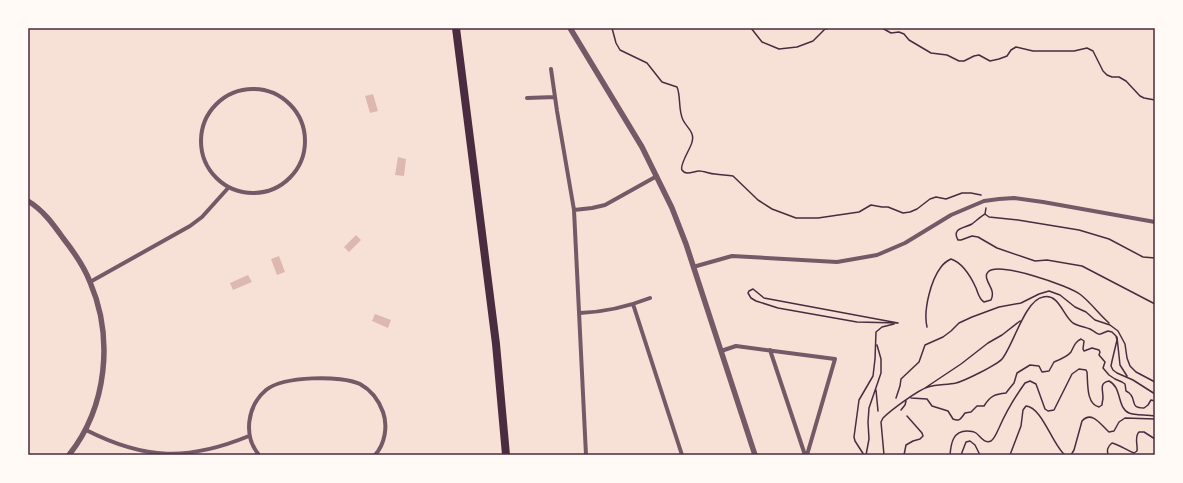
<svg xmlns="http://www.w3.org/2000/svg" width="1183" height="483" viewBox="0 0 1183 483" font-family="Ubuntu,sans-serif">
<rect width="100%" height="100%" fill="#f7e1d7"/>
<path fill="#dcb8b0" d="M373 94 378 111 370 113 365 96Z
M398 157 406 159 404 176 395 175Z
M356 235 361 240 349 252 344 247Z
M279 256 285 272 277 275 271 259Z
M248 275 252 282 233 290 230 283Z
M375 314 391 320 388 328 372 321Z"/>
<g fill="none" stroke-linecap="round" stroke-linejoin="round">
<path stroke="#4a2c40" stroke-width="1.5" d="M612 28 616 43 620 50 647 63 662 82 677 87C681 96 678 110 683 120 687 128 695 132 692 142 691 148 679 165 682 170 686 176 694 171 699 171 704 171 710 174 715 174 721 175 727 175 733 176L758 200 772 209 796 218H818L859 212 871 205 882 207H888L903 213 910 212 917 209 930 199 936 197 946 199 962 193H971L981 195
M751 28 762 42 779 49 797 47 813 41 825 29 830 28
M882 28 891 33 899 32 904 34 909 40 931 53 947 55 959 61H964L974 56 979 55 990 61 999 59 1007 56 1011 50 1016 47 1033 51H1074L1087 48 1093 51 1103 71 1107 75 1112 77H1119L1126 81 1140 96 1144 98 1155 100
M986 208 985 214C980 217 976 221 972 224 965 228 951 228 958 240H961L972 236 978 237 997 248 1035 261 1047 260 1082 266 1155 304
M985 214 989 217 1018 220 1079 230 1109 239 1143 257 1155 258
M753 289 764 298 898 323 857 322 778 308 756 301 751 298 748 293 749 291Z
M927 327C923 310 931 280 941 267 943 264 947 261 951 259 963 263 971 277 976 288 978 293 979 299 984 302L991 300C992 298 993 295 992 291 991 286 983 277 988 272 998 261 1070 286 1081 295 1091 303 1099 314 1109 323
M1117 337 1120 365 1127 376
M925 388 961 364 988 343 1002 335 1020 321
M876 390 878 411
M896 398 900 386 901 379 919 362 925 345 943 337 951 331 959 323 972 317 999 307 1021 303 1039 294 1049 291 1060 295 1075 307 1086 312 1095 320 1110 325 1118 331 1125 344 1127 358 1130 366 1136 372 1155 382
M911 398 927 399 932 406 948 411 953 419C960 422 961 418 965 413L971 412 977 406H984C990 396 995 394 1006 393L1009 389 1014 383 1017 373 1030 365 1039 366 1042 372 1049 371 1054 362C1059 360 1068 356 1071 352 1074 346 1075 342 1081 339L1084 341 1083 349 1084 351 1092 348 1099 350 1100 352 1099 355 1105 362 1103 368 1109 375 1115 379 1122 382 1125 384 1126 391C1128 392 1130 393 1131 395 1136 401 1130 408 1144 408L1148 405 1151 400 1155 401
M901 410 905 405 906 401
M864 455 855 441 854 437 859 400 873 376 875 359 876 332 882 327 894 324
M866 455 869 439 868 422 869 408 881 373V359L877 345
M884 455 881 422 883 418C891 410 918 390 928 387 937 384 947 385 956 383 964 381 997 365 1002 359 1013 346 1025 300 1043 297 1059 293 1063 316 1073 323 1078 326 1085 327 1090 329 1101 335 1096 336 1108 331L1112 332 1116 336 1117 340 1112 361 1111 366 1113 370 1117 373 1133 380 1155 394
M904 455 906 445 913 441 920 439 923 436 922 433 907 416
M950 455C951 443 953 431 967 431 970 431 973 431 976 433 980 436 984 444 991 441 995 438 997 432 999 428 1006 412 1015 397 1025 383L1030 381 1036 384 1045 409 1048 411 1054 410 1072 374 1079 369 1086 370 1087 372C1088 383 1086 404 1099 407L1102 405C1102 402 1103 400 1103 398 1103 389 1099 383 1109 381 1122 387 1117 408 1129 413 1136 416 1147 414 1155 416
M961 455 966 442 970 441 975 445 980 455
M1010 455 1021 426 1023 410 1026 406C1042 407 1053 446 1065 455
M1071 455 1074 450 1082 421C1092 410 1101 425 1109 432L1114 431 1119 422 1125 418 1155 419
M1108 455C1107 450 1107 447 1112 443 1120 445 1126 450 1134 453L1137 451C1138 445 1134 437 1139 432H1144L1155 439"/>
<path stroke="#755966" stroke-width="4" d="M551 69 557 111 574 210 586 455
M201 141a52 52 0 1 1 104 0a52 52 0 1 1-104 0Z
M527 98 555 97
M574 210 592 208 605 205 657 176
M693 267 732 256 837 262 877 255 905 243 951 215 984 201 999 199 1014 198 1043 202 1155 222
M90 282 190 226 202 217 229 187
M633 304 682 455
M580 313C605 312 627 307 650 298
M770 350 805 455
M721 351 736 346 835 359 807 455
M86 430C145 460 188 461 249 436
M259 455C243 436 247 406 266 390 283 376 342 375 360 384 371 390 379 401 383 412 388 426 385 444 375 455"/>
<path stroke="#755966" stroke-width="5.5" d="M570 28 642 147 672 208 686 244 755 455
M28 201C43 210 53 224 63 238 74 252 84 266 90 282 114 338 107 407 69 455"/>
<path stroke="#4a2c40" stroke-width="8" d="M456 28 496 344 506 455"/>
</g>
<rect width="1183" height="483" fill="none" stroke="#fffaf5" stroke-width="58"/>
<rect x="29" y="29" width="1125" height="425" fill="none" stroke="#4a2c40" stroke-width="1.5"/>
</svg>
